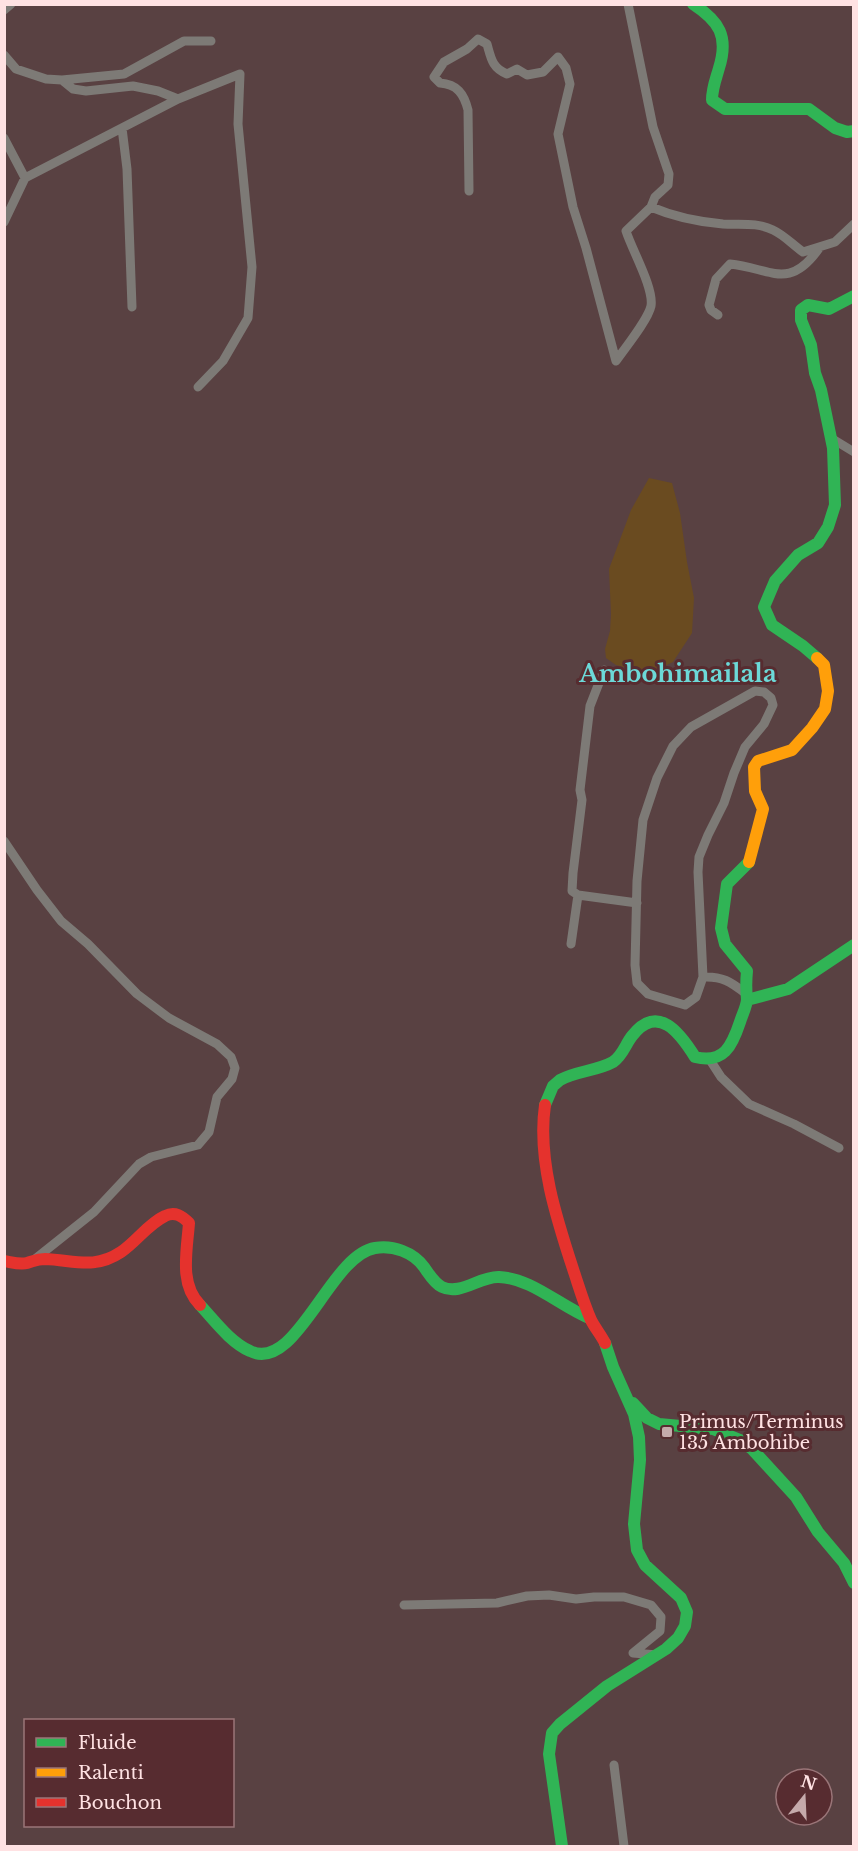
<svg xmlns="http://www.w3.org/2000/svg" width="858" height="1851" viewBox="0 0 858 1851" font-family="'Libre Baskerville',serif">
<rect width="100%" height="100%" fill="#594142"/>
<path fill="#6a4b20" d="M649 478 672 483 680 513 687 562 694 598 692 633 673 662 648 674 616 665 606 658 605 649 610 631 611 614 609 569 631 510Z"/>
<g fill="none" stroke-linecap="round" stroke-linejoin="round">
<path stroke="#7d7a76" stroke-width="9" d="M628 4 653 127 669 174 668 185 655 197 651 207
M4 10 11 4
M4 55 16 69 46 79 62 80 73 89 86 91 133 86 158 91 178 99
M62 80 124 74 184 41H211
M122 128 127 169 132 307
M4 138 25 178 178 99 240 74 238 124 252 267 248 318 223 361 198 387
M469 191 468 110C464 94 457 84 440 83L434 77 444 62 467 49 478 39 487 44C491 58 492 68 507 74L517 69 527 75 543 72 558 57 566 68 570 84 558 134 573 207 586 248 616 361
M4 222 25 178
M718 315 711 310 709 305 716 279 730 264C771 268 789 292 820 247
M616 361C625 348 648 320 651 306 654 288 632 250 626 231L651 207C672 216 700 222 723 224 740 225 757 222 773 230 784 235 793 245 803 252L835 242 854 224
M831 438 854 452
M4 841 37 890 61 921 88 944 137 994 169 1018 217 1044 231 1057 235 1068 232 1079 217 1097 209 1132 198 1145 151 1157 139 1164 94 1212 35 1259
M578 895 572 891 573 873 582 800 580 790 590 706 604 670
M571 944 578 895 637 903
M703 977 698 872 699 857 708 835 724 803 734 773 745 747 764 724 773 705 771 698 764 692 755 691 691 727 673 746 657 778 643 820 637 881 635 965 637 983 648 994 685 1005 696 997 703 977C722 976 731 982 745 993
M710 1060 721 1077 749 1104 794 1124 839 1148
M404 1605 497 1603 527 1596 549 1595 576 1599 594 1597H624L651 1605 661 1617 660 1631 633 1653 657 1655
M614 1765 624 1846"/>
<path stroke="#30b455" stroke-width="12" d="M693 4C719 21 729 36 719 68 716 79 712 88 712 100L725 109H809L835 128 847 132 854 131
M817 658 803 646 772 625 764 607 775 581 798 555 818 543 828 527 835 505 833 448 821 390 815 373 811 345 801 320V310L808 305 829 309 854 296
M747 1000 788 989 854 945
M545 1105 553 1086 560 1080C576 1071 597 1071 613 1062 623 1055 625 1045 632 1036 658 1003 680 1033 695 1057 724 1064 732 1046 740 1022 742 1015 747 1006 747 999 746 990 746 981 747 971L725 944 721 928 727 884 749 862
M200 1305C215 1321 230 1342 250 1351 296 1374 330 1255 375 1248 393 1245 413 1252 424 1267 429 1274 434 1283 442 1287 460 1296 480 1276 499 1277 531 1278 560 1306 589 1318
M633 1403 647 1418 659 1424 713 1429 740 1440 752 1449 796 1497 818 1532 844 1563 854 1583
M562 1846 549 1754 552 1733 560 1724 607 1686 666 1649 678 1638 685 1626 687 1612 681 1598 645 1565 637 1550 634 1524 640 1460 639 1437 634 1414 613 1367 605 1343"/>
<path stroke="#ff9f0a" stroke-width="12" d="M749 862 763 809 755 791 754 767 758 761 792 750 812 728 825 709 828 691 824 665 817 658"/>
<path stroke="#e5322d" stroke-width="12" d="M545 1105C537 1160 557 1220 574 1272 579 1287 584 1304 591 1320 595 1328 601 1335 605 1343
M4 1261C11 1262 20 1265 27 1263 34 1261 37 1259 45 1259 74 1260 94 1270 121 1252 137 1241 148 1224 165 1216 175 1211 182 1216 189 1223 187 1251 179 1284 200 1305"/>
</g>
<rect fill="#c5aaab" stroke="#572c30" stroke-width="2" x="661" y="1426" width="12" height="12" rx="3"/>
<g text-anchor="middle" stroke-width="6" stroke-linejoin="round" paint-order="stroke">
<g font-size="18" fill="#ffe2e3" stroke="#572c30" text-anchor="start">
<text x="679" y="1428">Primus/Terminus<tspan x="679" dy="21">135 Ambohibe</tspan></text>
</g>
<g font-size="24" font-weight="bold" fill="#6cd9d8" stroke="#572c30">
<text x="678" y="682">Ambohimailala</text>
</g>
</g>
<rect width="858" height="1851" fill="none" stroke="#ffe2e3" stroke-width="12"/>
<rect x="24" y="1719" width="210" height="108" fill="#572c30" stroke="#9a7578" stroke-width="1.5"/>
<rect x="36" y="1738" width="30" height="9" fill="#30b455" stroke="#9a7578" stroke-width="1.5"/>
<text x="78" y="1749" font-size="18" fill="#ffe2e3">Fluide</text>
<rect x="36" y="1768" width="30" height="9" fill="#ff9f0a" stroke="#9a7578" stroke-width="1.5"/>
<text x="78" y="1779" font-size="18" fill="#ffe2e3">Ralenti</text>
<rect x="36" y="1798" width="30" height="9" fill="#e5322d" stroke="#9a7578" stroke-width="1.5"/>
<text x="78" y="1809" font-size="18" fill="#ffe2e3">Bouchon</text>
<g transform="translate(804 1797) rotate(18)"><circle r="28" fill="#572c30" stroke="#9a7578" stroke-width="1.5"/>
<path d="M0-4.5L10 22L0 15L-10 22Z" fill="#c5aaab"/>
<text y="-9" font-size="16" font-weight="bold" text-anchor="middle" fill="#ffe2e3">N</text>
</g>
</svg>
